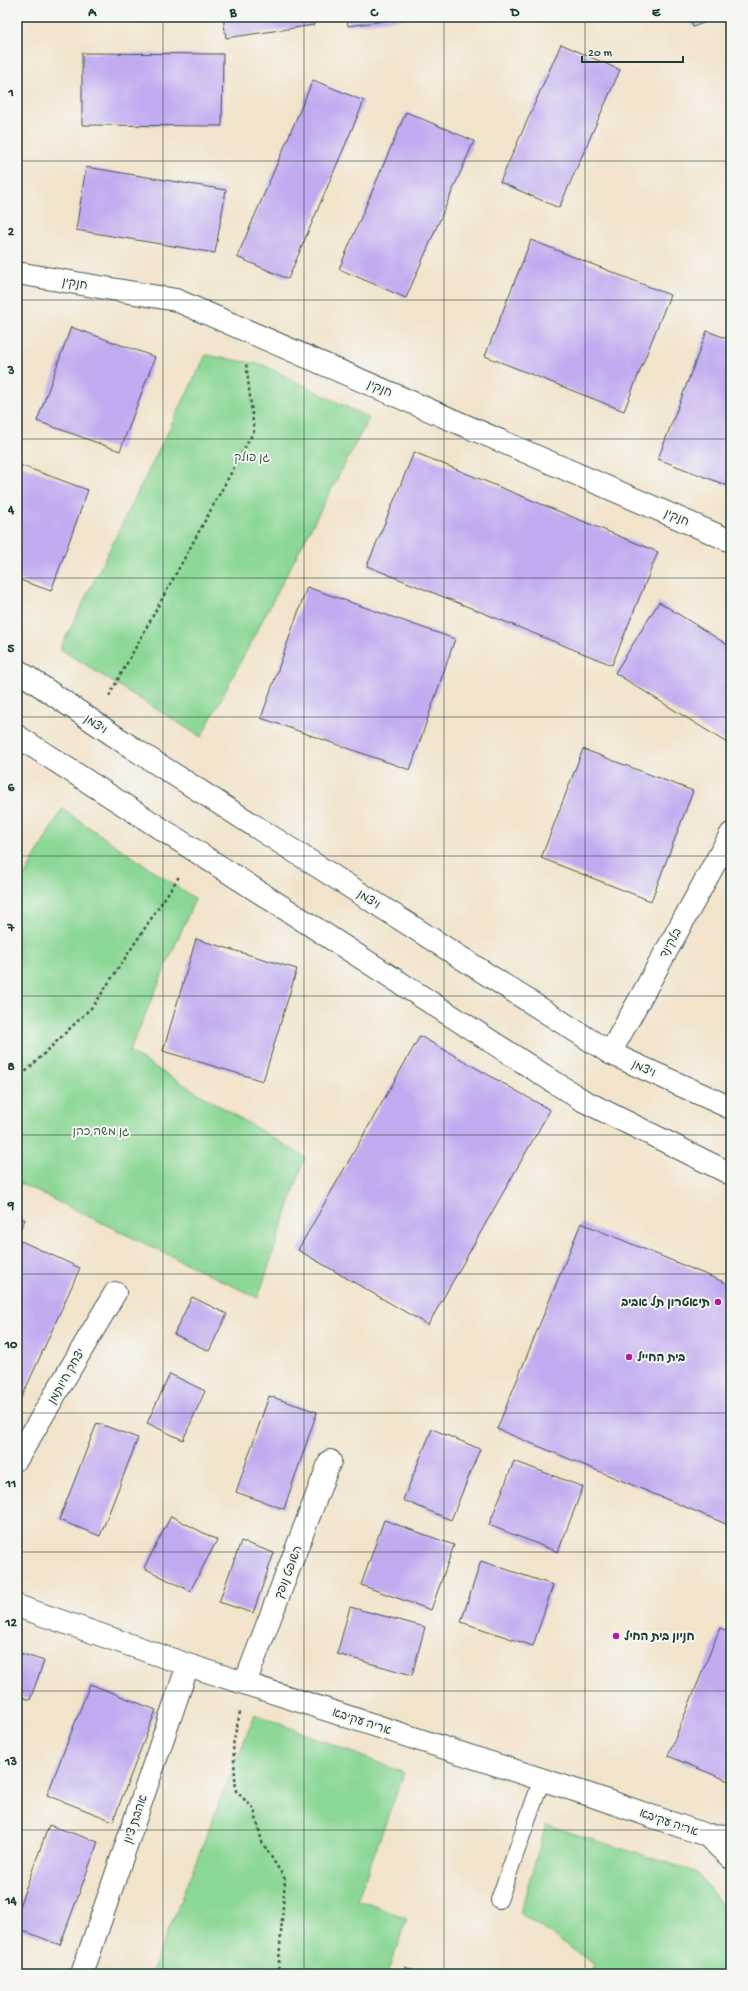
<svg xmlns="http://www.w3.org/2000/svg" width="748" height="1991" viewBox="0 0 748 1991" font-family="'Gochi Hand','Playpen Sans Hebrew',sans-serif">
<rect width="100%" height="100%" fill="#f6f6f2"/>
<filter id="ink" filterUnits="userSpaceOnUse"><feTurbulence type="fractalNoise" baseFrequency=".025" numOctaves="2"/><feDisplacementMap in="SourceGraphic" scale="8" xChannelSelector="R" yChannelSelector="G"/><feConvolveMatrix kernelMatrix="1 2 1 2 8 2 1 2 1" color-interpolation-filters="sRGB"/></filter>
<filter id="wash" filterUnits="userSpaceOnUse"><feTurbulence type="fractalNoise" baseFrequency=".012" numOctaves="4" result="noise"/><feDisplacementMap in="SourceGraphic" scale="16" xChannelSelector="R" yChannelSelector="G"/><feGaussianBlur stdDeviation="0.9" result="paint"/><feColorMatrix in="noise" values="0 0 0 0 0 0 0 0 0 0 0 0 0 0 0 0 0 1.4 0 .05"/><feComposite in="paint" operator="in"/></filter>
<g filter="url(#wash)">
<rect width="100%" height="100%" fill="#f2e3cb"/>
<path fill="#8bd795" stroke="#558a64" d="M206 355 263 365 369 418 201 737 60 649Z
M62 809 195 899 129 1052 305 1157 258 1298 17 1182V889Z
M255 1714 404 1773 357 1900 407 1918 387 1974H151Z
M546 1825 697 1872 731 1918V1974H590L594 1964 520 1913Z"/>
<g id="blocks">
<path fill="#c1aaf0" d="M223 17H312L314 25 226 38Z
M347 17H406V18L348 26Z
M690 17H719L693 27Z
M561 44 620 70 559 208 500 182Z
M82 53 223 54 222 126 82 125Z
M313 80 364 101 288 279 237 257Z
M406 112 474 141 406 298 339 269Z
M86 167 226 190 215 253 76 230Z
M531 240 670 295 624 411 485 356Z
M71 327 155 357 120 451 37 421Z
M707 331 731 340V487L658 459Z
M414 452 658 552 612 665 367 566Z
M17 464 88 490 51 591 17 579Z
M307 587 455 639 410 770 261 718Z
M659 602 731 647V736L727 743 615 673Z
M583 749 693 791 651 901 541 858Z
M196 939 297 969 263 1081 163 1051Z
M420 1036 550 1110 428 1325 298 1250Z
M17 1216 25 1220 17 1235Z
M581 1223 731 1285V1526L497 1429Z
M21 1241 80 1268 22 1397 17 1395V1250Z
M192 1297 227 1314 209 1351 174 1334Z
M170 1374 205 1391 183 1440 147 1423Z
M269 1396 317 1412 284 1509 236 1492Z
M97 1423 138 1438 100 1536 59 1520Z
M432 1429 480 1449 451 1520 403 1500Z
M514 1461 583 1487 558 1552 489 1525Z
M171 1516 217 1540 190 1591 144 1568Z
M384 1520 454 1545 431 1610 361 1585Z
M241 1541 274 1553 253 1613 219 1602Z
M481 1561 553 1585 533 1646 461 1622Z
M350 1607 425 1627 412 1675 337 1654Z
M720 1628 731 1633V1782L668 1756Z
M17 1652 44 1661 30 1700 17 1695Z
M90 1684 156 1710 113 1821 47 1795Z
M17 1724 21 1725 17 1736Z
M49 1825 98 1842 60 1945 17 1928V1912Z
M405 1967 422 1974H402Z"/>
</g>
</g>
<g filter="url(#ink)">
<use href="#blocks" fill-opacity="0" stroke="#3f564b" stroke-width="1"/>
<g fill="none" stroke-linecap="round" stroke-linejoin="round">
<defs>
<path id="lane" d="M499 1900 542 1779"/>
<path id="street" d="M17 273 176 300 731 541
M610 1053 731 834
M17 1459 115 1293
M17 1606 188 1665 590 1795 706 1835 731 1836
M245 1683 330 1461
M706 1835 731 1858
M82 1974 188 1665"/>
<path id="secondary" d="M17 670 131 747 610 1053 731 1108
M17 736 582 1100 731 1174"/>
</defs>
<use href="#lane" stroke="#3f564b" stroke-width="18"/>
<use href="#street" stroke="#3f564b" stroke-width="24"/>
<use href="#secondary" stroke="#3f564b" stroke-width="24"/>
<path stroke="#3f564b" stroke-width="2.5" stroke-dasharray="3 3" stroke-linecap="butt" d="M109 696 254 431 246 363
M17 1080 94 1005 180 875
M240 1712 233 1745 236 1791 254 1809 262 1842 285 1879 278 1974"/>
<use href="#lane" stroke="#fff" stroke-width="16"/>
<use href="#street" stroke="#fff" stroke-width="22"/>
<use href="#secondary" stroke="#fff" stroke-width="22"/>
</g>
</g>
<path fill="none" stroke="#1f3d34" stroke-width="1" stroke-opacity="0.55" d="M163 17V1974M304 17V1974M444 17V1974M585 17V1974M17 161H731M17 300H731M17 439H731M17 578H731M17 717H731M17 856H731M17 996H731M17 1135H731M17 1274H731M17 1413H731M17 1552H731M17 1691H731M17 1830H731"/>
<g fill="#b5179e" stroke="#f6f6f2" stroke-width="1.5">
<circle cx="718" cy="1302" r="4"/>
<circle cx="629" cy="1357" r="4"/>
<circle cx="616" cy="1636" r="4"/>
</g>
<g text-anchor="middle" stroke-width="4" stroke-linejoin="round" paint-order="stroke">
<g font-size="12" fill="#1f3d34" stroke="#f6f6f2">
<text transform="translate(75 283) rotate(9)" y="4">חנקין</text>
<text transform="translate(380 388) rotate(23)" y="4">חנקין</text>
<text transform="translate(677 517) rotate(23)" y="4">חנקין</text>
<text transform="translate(96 724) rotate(34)" y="4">ויצמן</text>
<text transform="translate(369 899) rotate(33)" y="4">ויצמן</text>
<text transform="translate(670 943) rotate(-61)" y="4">בלקינד</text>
<text transform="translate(644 1068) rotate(25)" y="4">ויצמן</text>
<text transform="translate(66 1376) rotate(-60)" y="4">יצחק חיותמן</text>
<text transform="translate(288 1572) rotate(-69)" y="4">השופט נופך</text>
<text transform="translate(362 1721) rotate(18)" y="4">אריה עקיבא</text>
<text transform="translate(135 1819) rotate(-71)" y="4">אהבת ציון</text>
<text transform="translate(669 1822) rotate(19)" y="4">אריה עקיבא</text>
</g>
<g font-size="12" fill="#355c47" stroke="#f6f6f2">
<text x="252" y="461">גן פולק</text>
<text x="101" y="1135">גן משה כהן</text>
</g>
<g font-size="12" font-weight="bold" fill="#1f3d34" stroke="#f6f6f2" text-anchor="start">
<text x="710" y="1306" text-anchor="end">תיאטרון תל אביב</text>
<text x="637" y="1361">בית החייל</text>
<text x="624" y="1640">חניון בית החיל</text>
</g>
</g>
<rect width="748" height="1991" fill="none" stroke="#f6f6f2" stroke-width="44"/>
<path d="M582 56v6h101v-6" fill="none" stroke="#1f3d34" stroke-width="2"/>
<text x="588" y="56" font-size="12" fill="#1f3d34" stroke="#f6f6f2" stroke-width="3" paint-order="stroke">20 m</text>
<rect x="22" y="22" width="704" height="1947" fill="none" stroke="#1f3d34" stroke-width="1.5"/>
<g font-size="13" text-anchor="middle" font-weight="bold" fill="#1f3d34">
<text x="92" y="16">A</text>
<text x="233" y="16">B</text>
<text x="374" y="16">C</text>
<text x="515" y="16">D</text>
<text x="656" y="16">E</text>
<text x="11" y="96">1</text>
<text x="11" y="235">2</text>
<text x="11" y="374">3</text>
<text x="11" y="513">4</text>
<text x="11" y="652">5</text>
<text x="11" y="791">6</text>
<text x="11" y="931">7</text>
<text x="11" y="1070">8</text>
<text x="11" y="1209">9</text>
<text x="11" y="1348">10</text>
<text x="11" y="1487">11</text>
<text x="11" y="1626">12</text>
<text x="11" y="1765">13</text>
<text x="11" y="1904">14</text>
</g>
</svg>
